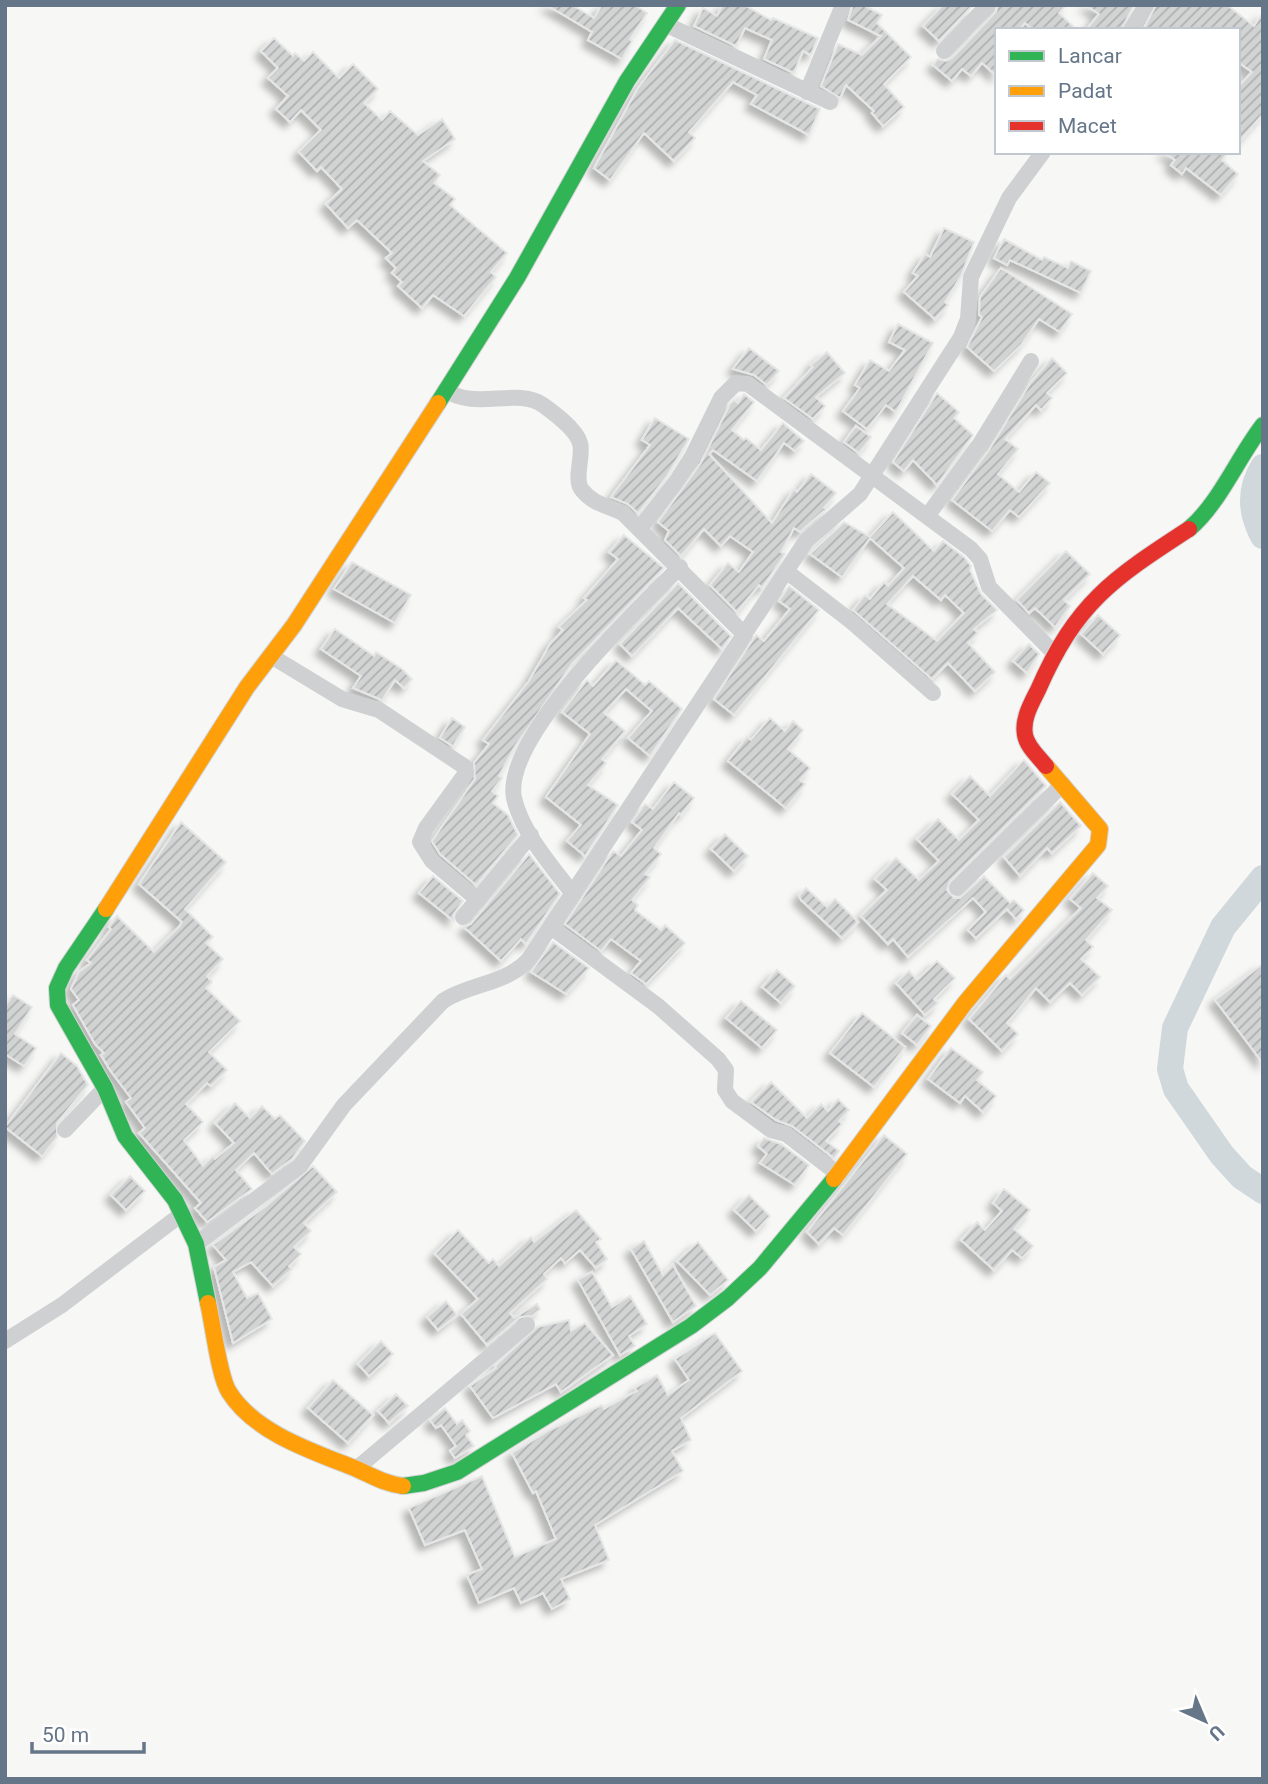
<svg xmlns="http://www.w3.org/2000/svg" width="1268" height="1784" viewBox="0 0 1268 1784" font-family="Roboto,sans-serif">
<defs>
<pattern id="building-hatch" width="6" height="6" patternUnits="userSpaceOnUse" patternTransform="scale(1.75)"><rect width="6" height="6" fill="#d2d3d3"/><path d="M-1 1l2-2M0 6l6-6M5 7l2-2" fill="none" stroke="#aeb0b1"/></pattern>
<filter id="shadow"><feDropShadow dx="-6" dy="6" stdDeviation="3.5" flood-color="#0004"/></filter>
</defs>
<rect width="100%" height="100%" fill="#f7f7f6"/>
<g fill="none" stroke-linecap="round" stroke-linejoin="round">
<path stroke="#d0d8db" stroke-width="26" d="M1263 467C1249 490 1250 512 1263 536
M1263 878 1223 927 1175 1028 1170 1069 1176 1089 1222 1155 1242 1177 1263 1191"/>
</g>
<path fill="url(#building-hatch)" stroke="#e6e6e6" stroke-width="2" fill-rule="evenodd" filter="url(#shadow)" d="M547 5H572L594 18 602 5H635L647 13 630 39 632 41 622 59 588 40 592 32Z
M723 5H744L771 20 773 18 818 38 811 55 803 51 794 73 764 59 772 40 745 28 736 46 694 26 703 8 717 16Z
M853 5H863L882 15 877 23 911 57 884 84 904 107 883 126 872 113 874 111 846 85 840 98 821 86 838 44 862 55 881 36 848 20Z
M943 5H973L939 41 923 26Z
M998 5H1066L1059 13 1077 30H1033L1025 23 1019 30H997V76L982 63 971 76 962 69 952 81 933 65 938 59 946 61 952 58 996 12Z
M1086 5H1130L1133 7 1121 30H1086L1099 14Z
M1156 5H1227L1254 26 1263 13V114L1238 143V87L1252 72 1238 62V30H1143Z
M274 38 293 56 295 53 304 61 313 52 339 78 353 64 378 89 364 103 382 120 390 111 418 135 442 119 455 139 423 161 440 175 434 183 455 199 450 205 507 253 491 272 496 277 464 316 433 295 422 308 398 286 402 282 392 273 396 268 386 258 392 253 357 220 348 228 326 204 342 189 321 167 317 171 299 152 321 130 301 110 290 122 276 109 288 96 268 78 278 68 261 51Z
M675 40 820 109 809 135 751 104 757 95 733 82 689 132 695 138 674 161 644 133 610 180 594 168 638 88Z
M1164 152H1228L1222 160 1238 174 1221 195 1186 168 1182 174 1171 165 1175 160Z
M944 228 974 242 961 276 945 302 948 305 935 319 904 292 918 276 913 273 925 254 930 257Z
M1004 239 1042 260 1044 257 1068 268 1071 261 1091 271 1081 293 1010 260 1007 265 994 258Z
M1001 268 1072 314 1060 332 1039 319 1021 345 994 371 967 347 982 317 979 315 980 297Z
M898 324 933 343 896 412 886 405 867 429 843 411 860 388 855 385 870 360 889 371 905 350 889 342Z
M749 348 779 371 767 385 754 375 733 369Z
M827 352 845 373 816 397 825 406 813 419 784 398 813 367 811 365Z
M1052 358 1067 373 1047 393 1052 398 1041 410 1036 405 1005 439 1018 449 998 474 1019 492 1036 472 1050 483 1019 517 1010 510 992 531 952 500 989 450 1031 382Z
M937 393 959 412 954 418 973 435 937 485 913 460 904 471 893 462Z
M744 394 754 402 732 430 744 440 746 438 761 450 783 423 804 441 795 451 784 443 757 481 713 450 709 454 772 523 794 489 797 492 811 474 836 493 824 508 826 509 800 532 794 528 781 552 785 554 762 588 759 585 737 612 710 585 728 563 739 572 753 552 730 536 721 546 704 529 681 556 665 540 669 531 658 522 701 463 730 404 734 400 738 403Z
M655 418 689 439 667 476 638 513 628 504 611 497 650 445 642 440Z
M856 426 871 437 859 453 844 442Z
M893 512 934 551 943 541 964 557 971 566 970 570 981 594 997 610 974 629 978 633 968 643 995 672 975 691 948 663 932 679 853 610 865 595 870 599 884 582 888 586 904 568 870 538 842 577 810 554 844 522 870 537ZM913 576 941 600 945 595 964 613 937 641 887 604Z
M624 535 664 568 572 664 514 748 499 776 502 778 492 791 498 796 493 803 508 815 518 835 476 885 440 854 432 841 475 779 474 763 489 744 483 740 529 681 550 644 563 630 559 627 587 600 584 598 618 559 609 552Z
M1066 551 1090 574 1064 600 1070 606 1055 627 1035 608 1029 613 1017 600Z
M352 562 411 595 395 623 334 589Z
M678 583 731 636 722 649 678 608 632 656 620 644Z
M789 586 819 610 734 715 714 699 756 635 764 641 790 609 779 601Z
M1098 615 1120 635 1103 654 1081 634Z
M335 629 374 656 376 652 402 669 412 679 404 688 395 680 382 700 353 688 361 676 321 649Z
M1029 644 1039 654 1027 673 1013 661Z
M616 660 645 685 649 681 682 709 650 756 628 738 652 711 626 689 604 713 625 731 602 759 606 763 588 785 618 805 585 856 567 841 581 825 546 797 590 734 562 712 587 680 593 686Z
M452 718 465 727 453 746 440 738Z
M770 718 785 731 793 721 803 730 788 749 810 768 800 780 805 784 786 808 728 761 747 737 751 740Z
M1024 760 1046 786 950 881 947 890 954 898H960L984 876 1010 903 1014 900 1024 910 1016 919 1007 909 976 938 968 930 986 912 973 898 908 957 893 939 888 944 861 916 887 890 875 879 896 858 919 880 939 861 917 839 938 819 959 840 979 820 952 794 970 776 990 796Z
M674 782 694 798 681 815 679 813 654 848 661 854 645 874 650 877 632 900 638 905 635 910 661 930 665 925 685 943 646 984 631 973 641 961 611 939 601 951 565 924 613 851 621 856 642 830 632 822 645 804 653 809Z
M1060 802 1081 826 1052 853 1047 848 1020 876 1004 857Z
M181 822 226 862 185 909 213 937 206 943 223 959 207 976 212 982 206 988 240 1021 209 1052 227 1070 211 1086 207 1083 186 1104 203 1122 184 1140 203 1166 213 1156 215 1159 234 1143 215 1123 235 1103 250 1118 262 1106 275 1119 280 1115 305 1141 292 1159 272 1174 254 1153 236 1170 252 1189 207 1222 195 1208 201 1203 139 1133 145 1128 126 1102 131 1098 110 1070 101 1055 104 1053 95 1044 73 1005 79 1000 71 989 79 972 91 963 87 960 111 929 109 927 117 916 154 952 179 927 182 922 139 884Z
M725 834 748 856 734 871 711 849Z
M529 854 560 894 526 944 521 939 501 961 464 927 471 924Z
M1093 873 1108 886 1097 898 1112 910 1086 940 1093 947 1081 959 1100 977 1082 995 1070 983 1050 1002 1036 988 1007 1023 1018 1034 1002 1051 969 1019 1006 975 1010 979 1081 908 1070 899Z
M433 876 463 901 453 915 454 921 419 893Z
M806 888 827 907 835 899 858 922 842 938 801 900 799 896Z
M553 942 589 968 566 994 531 972Z
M937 961 955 978 934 999 938 1003 925 1015 896 983 909 971 917 980Z
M1263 964V1063L1215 1000Z
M777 970 795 986 781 1003 762 987Z
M13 995 32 1007 15 1034 36 1048 24 1066 5 1054V1006Z
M741 1001 777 1030 762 1048 726 1018Z
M862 1013 905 1047 874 1087 830 1053Z
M917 1015 931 1026 917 1045 902 1033Z
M951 1048 983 1072 977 1080 996 1096 983 1112 965 1096 960 1103 928 1079Z
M61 1053 77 1066 88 1085 57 1123V1137L42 1156 5 1127Z
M771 1082 807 1118 821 1104 828 1111 838 1099 849 1110 839 1121 842 1124 826 1141 839 1151 834 1158 792 1126 776 1120 751 1102Z
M884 1135 907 1154 843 1235 834 1228 819 1244 807 1232Z
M764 1138 781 1144 809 1165 795 1185 760 1163 767 1154 758 1146Z
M313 1166 337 1192 304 1223 311 1231 294 1247 301 1254 289 1266 292 1269 273 1286 251 1262 233 1272 247 1298 258 1293 272 1319 233 1343 214 1267 226 1260 213 1245 266 1206Z
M130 1176 145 1191 126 1210 111 1195Z
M1004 1189 1030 1210 1014 1229 1033 1246 1022 1258 1012 1250 994 1270 961 1240 977 1222 985 1230 1002 1211 993 1203Z
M749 1195 770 1216 756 1231 734 1210Z
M576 1210 601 1239 596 1242 607 1259 596 1268 580 1250 565 1263 561 1258 544 1274 547 1279 510 1313 514 1318 537 1304 540 1309 532 1316 520 1317 487 1345 461 1314 478 1299 435 1254 458 1230 489 1263 493 1259 499 1266 531 1237 534 1242Z
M644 1241 663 1275 673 1265 696 1306 673 1322 631 1249Z
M698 1242 728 1280 710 1295 677 1261Z
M592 1272 612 1307 630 1296 647 1324 629 1336 635 1346 620 1355 578 1280Z
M446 1301 457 1315 438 1330 427 1317Z
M569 1320 571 1331 585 1323 613 1355 561 1392 556 1384 493 1418 470 1386 496 1368 495 1366 537 1327Z
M715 1333 742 1371 681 1418 691 1440 672 1451 683 1471 595 1525 609 1560 561 1579 570 1599 552 1609 543 1593 521 1603 514 1588 479 1603 467 1575 482 1569 465 1530 425 1545 409 1508 482 1476 515 1557 556 1539 536 1491 533 1493 512 1453 550 1430 602 1405 604 1409 637 1391 635 1388 657 1375 668 1395 689 1380 675 1359Z
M381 1341 393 1354 369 1376 358 1364Z
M333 1380 373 1415 348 1443 308 1408Z
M396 1394 408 1406 389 1423 378 1411Z
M445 1408 457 1424 462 1420 470 1431 466 1435 474 1446 455 1458 450 1451 456 1446 441 1425 436 1428 430 1420Z"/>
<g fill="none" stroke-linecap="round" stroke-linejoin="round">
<defs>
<path id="fast" d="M438 403 517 278 627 81 678 5
M1189 529C1219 504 1238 457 1263 425
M106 909 66 968 57 988 58 1005 105 1088 125 1136 175 1200 196 1244 208 1303
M403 1486 424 1483 457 1472 691 1326 728 1298 760 1268 834 1179"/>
<path id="slow" d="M106 909 247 687 294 625 438 403
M834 1179 965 1003 1098 845 1100 829 1046 766
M208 1303C213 1324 219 1377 229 1392 254 1432 311 1451 352 1467 369 1474 384 1484 403 1486"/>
<path id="jam" d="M1046 766C1039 757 1027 747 1025 735 1022 719 1031 704 1038 690 1076 603 1112 579 1189 529"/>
</defs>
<use href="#fast" stroke="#d2d4d5" stroke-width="18"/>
<use href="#slow" stroke="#d2d4d5" stroke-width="18"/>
<use href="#jam" stroke="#d2d4d5" stroke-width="18"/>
<path stroke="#cfd0d1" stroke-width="16" d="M665 24 830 102
M1131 30 1146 5
M944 51 988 5
M807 92 843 5
M445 390C476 411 516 387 543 405 554 413 576 429 580 443 584 457 573 479 582 490 594 505 607 505 623 513L745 635
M928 515 980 444 1031 361
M640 528 676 482 692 457 721 398 736 383 748 384 971 549 980 559 989 587 1054 653
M786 571 852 622 933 693
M271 656 342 699 379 710 465 767 466 773 426 828 420 842 432 861 478 900
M957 888 1063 784
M573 894C552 866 522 833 514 798 502 738 638 609 680 567
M463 917 531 835
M551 927 658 1006 718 1059 726 1070 725 1090 732 1101 771 1130 786 1134 838 1174
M65 1130 105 1088
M196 1244 300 1166 344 1105 443 1001C470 983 506 985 529 959L806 541 860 494 961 337 968 319 971 277 1009 198 1043 152
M5 1341 62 1305 183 1213
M356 1469 527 1325"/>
<use href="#fast" stroke="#30b455" stroke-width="16"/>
<use href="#slow" stroke="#ff9f0a" stroke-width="16"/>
<use href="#jam" stroke="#e5322d" stroke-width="16"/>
</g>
<rect width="1268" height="1784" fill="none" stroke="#657688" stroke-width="14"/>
<rect x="995" y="28" width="245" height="126" fill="#ffffff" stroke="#c1c8cf" stroke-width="2"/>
<rect x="1009" y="51" width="35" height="10" fill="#30b455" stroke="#c1c8cf" stroke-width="2"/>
<text x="1058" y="63" font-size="21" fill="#657688">Lancar</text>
<rect x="1009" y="86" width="35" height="10" fill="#ff9f0a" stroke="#c1c8cf" stroke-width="2"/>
<text x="1058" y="98" font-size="21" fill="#657688">Padat</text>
<rect x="1009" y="121" width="35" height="10" fill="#e5322d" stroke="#c1c8cf" stroke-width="2"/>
<text x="1058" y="133" font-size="21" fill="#657688">Macet</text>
<g transform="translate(1205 1721) rotate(136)" stroke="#ffffff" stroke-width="5" paint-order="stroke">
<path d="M0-5L12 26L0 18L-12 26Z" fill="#657688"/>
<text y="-10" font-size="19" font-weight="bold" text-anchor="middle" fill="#657688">U</text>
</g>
<path d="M32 1742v10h112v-10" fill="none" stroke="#657688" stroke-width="3.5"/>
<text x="42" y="1742" font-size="21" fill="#657688" stroke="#ffffff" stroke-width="5" paint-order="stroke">50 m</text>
</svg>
